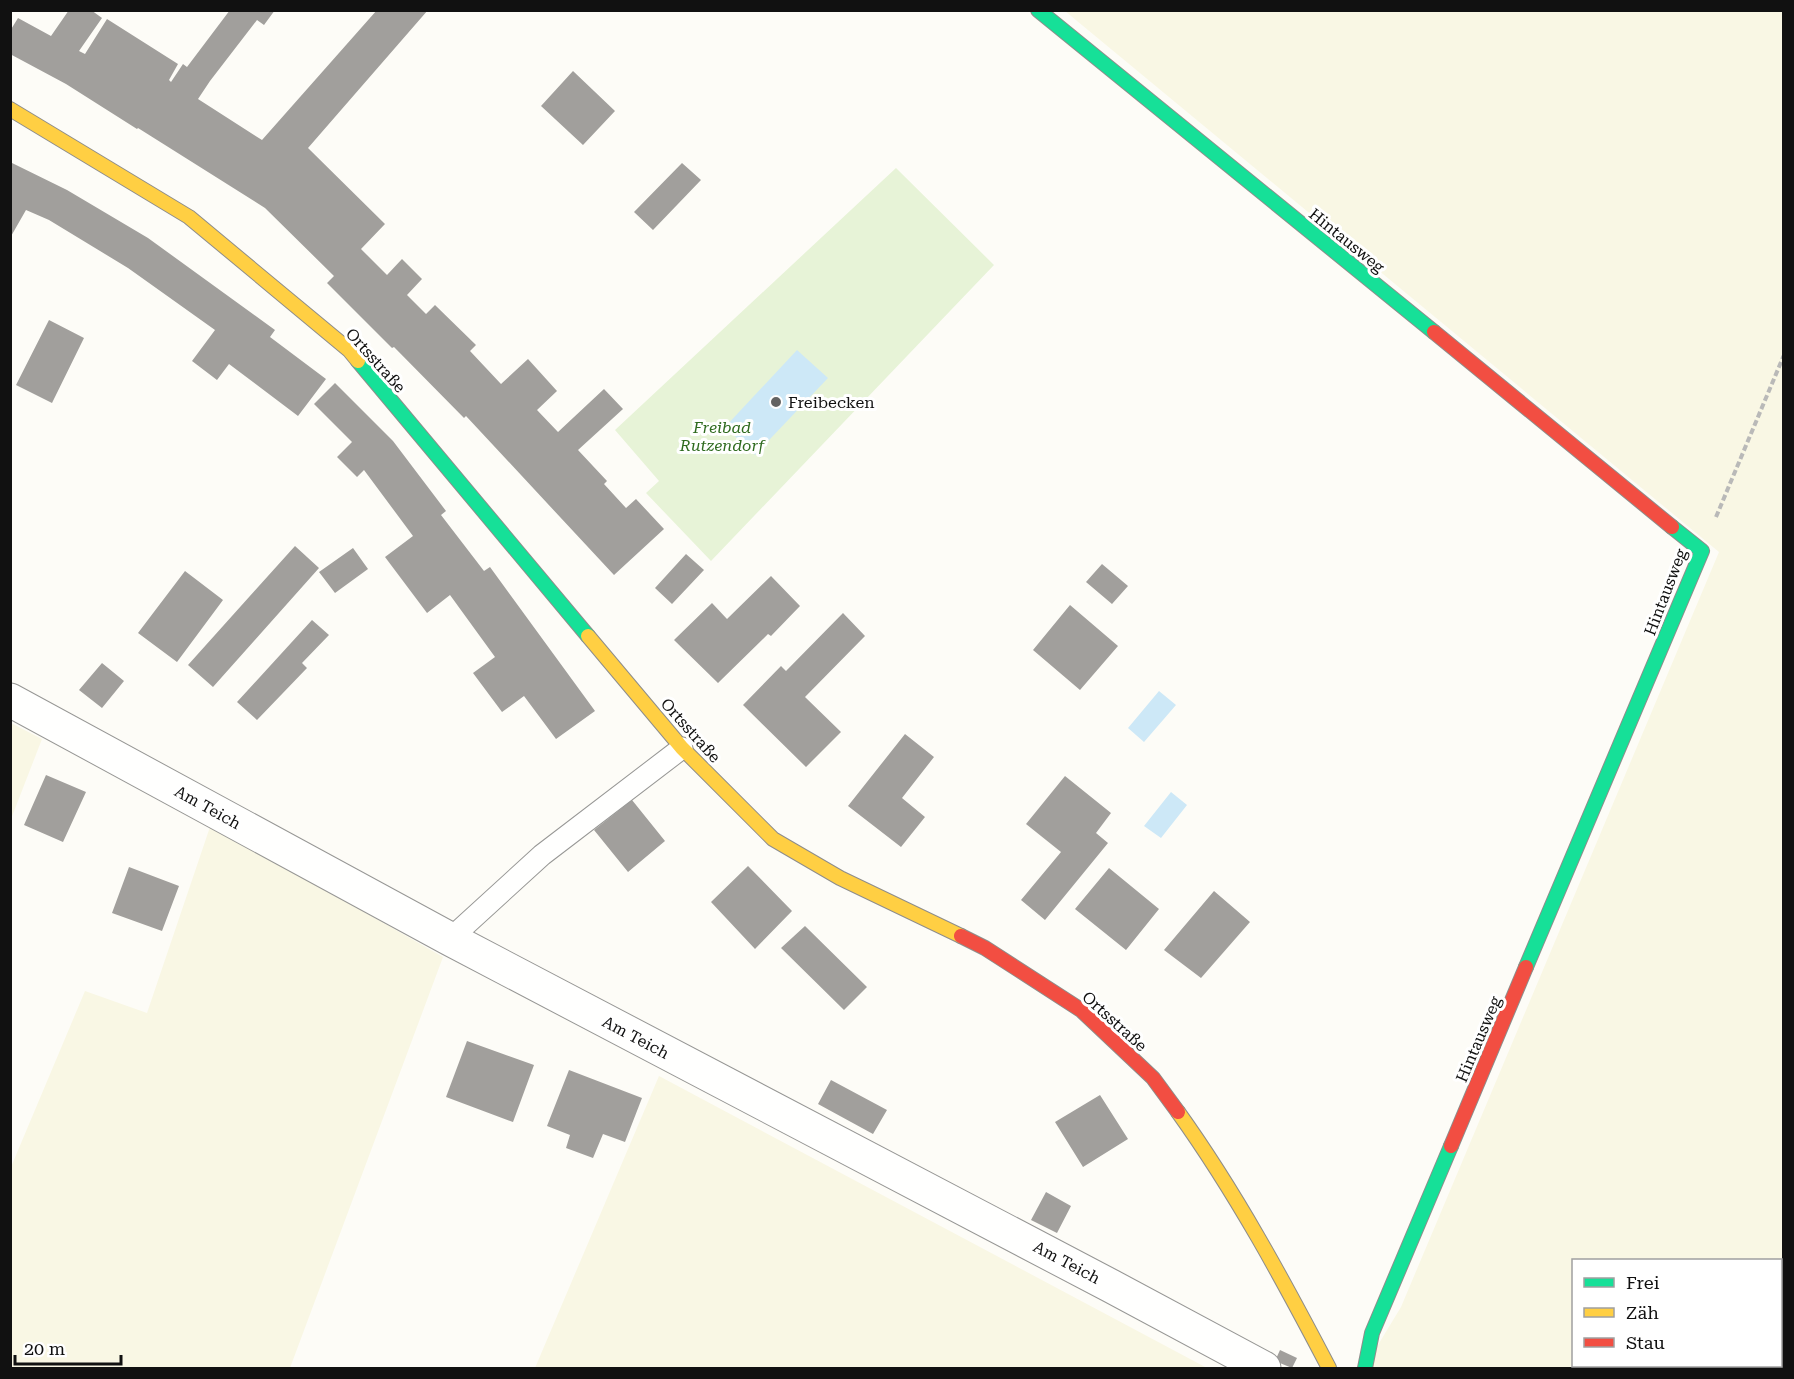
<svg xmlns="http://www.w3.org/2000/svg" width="1794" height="1379" viewBox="0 0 1794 1379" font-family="'Roboto Serif',serif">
<rect width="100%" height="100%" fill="#fdfcf7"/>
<path fill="#f9f7e4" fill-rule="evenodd" d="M1065 11H1783V1368H1364L1401 1307 1719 552ZM1574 1260H1780V1366H1574Z
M11 723 42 739 11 819Z
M211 824 443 957 290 1368H11V1167L85 991 147 1013Z
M659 1076 1207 1368H535Z"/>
<path fill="#e7f3d7" d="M896 168 994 265 711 561 646 493 659 481 615 430Z"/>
<path fill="#cde8f7" d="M797 350 828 378 755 455 725 427Z
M1159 691 1176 705 1144 742 1128 728Z
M1171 792 1187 805 1161 838 1144 826Z"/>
<path fill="#a19f9c" d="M69 10H91L102 18 79 51 85 54 107 19 178 64 169 80 171 82 183 64 187 67 230 10H275L264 25 257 20 210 81 198 99 262 140 377 10H428L308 148 385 224 361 249 387 275 402 259 422 279 407 295 426 314 435 305 476 345 470 351 501 384 528 359 557 391 537 410 558 432 604 389 623 409 578 450 607 481 604 484 626 508 636 499 664 529 614 575 466 416 464 418 394 347 392 348 327 283 334 276 265 208 138 128 137 129 66 84 10 54V31L18 18 51 36Z
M573 71 615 111 583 145 541 106Z
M10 162 67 190 148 238 275 330 270 337 326 379 298 416 229 364 217 380 192 361 215 330 128 268 49 220 26 210 10 238Z
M682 163 701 180 653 230 634 212Z
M49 320 84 338 52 403 16 385Z
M335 383 393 441 446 511 441 515 484 571 490 567 595 711 556 739 524 696 502 712 473 673 495 657 450 595 427 613 385 557 413 536 364 470 357 477 337 457 352 442 314 404Z
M295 546 319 568 213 687 188 665Z
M353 548 368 569 335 593 319 572Z
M686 554 704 570 672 604 655 588Z
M1102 564 1128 586 1112 604 1086 582Z
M185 571 223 600 177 662 138 633Z
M771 576 800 606 771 636 768 634 718 683 674 640 712 603 727 619Z
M1070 605 1118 646 1080 690 1033 650Z
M843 613 865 636 805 697 841 732 806 767 743 705 781 666 786 671Z
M312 620 329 635 302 663 307 668 257 720 237 702Z
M102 663 124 681 102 708 79 690Z
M905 734 934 757 902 798 925 817 901 847 848 806Z
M46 775 86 792 63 842 24 825Z
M1065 776 1111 813 1096 833 1108 843 1045 920 1021 900 1061 852 1026 824Z
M632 800 665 841 628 872 594 830Z
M748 866 792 911 755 949 711 902Z
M129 867 179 886 162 931 112 913Z
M1109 868 1159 909 1126 950 1075 909Z
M1214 891 1250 922 1201 978 1164 950Z
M805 926 867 987 844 1010 781 948Z
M467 1041 534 1065 513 1122 446 1097Z
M569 1070 642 1098 625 1142 603 1134 593 1158 566 1148 570 1135 547 1126Z
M831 1080 887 1110 873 1134 818 1104Z
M1100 1095 1128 1139 1083 1167 1055 1122Z
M1046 1192 1071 1206 1057 1233 1031 1220Z
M1280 1350 1297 1358 1292 1368 1275 1361Z"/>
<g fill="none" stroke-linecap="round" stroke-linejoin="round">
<defs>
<path id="lane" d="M450 939 542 855 682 748"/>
<path id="street" d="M10 700 450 939 1111 1286 1264 1368"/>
<path id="fast" d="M1038 10 1434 332
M358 361 588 636
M1526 967 1702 551 1672 527
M1365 1368 1372 1333 1451 1146"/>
<path id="slow" d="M10 109 189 217 349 350 358 361
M588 636 682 748 773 839 840 878 961 936
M1178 1112C1236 1193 1283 1280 1329 1368"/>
<path id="jam" d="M1434 332 1672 527
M961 936 985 948 1081 1010 1153 1078 1178 1112
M1451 1146 1526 967"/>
</defs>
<use href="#lane" stroke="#979795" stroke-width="23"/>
<use href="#street" stroke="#979795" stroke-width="35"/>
<use href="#fast" stroke="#8e8d8b" stroke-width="16"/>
<use href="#slow" stroke="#8e8d8b" stroke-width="16"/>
<use href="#jam" stroke="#8e8d8b" stroke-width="16"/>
<path stroke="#b9b9b8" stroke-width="4" stroke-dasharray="6 3" stroke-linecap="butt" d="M1716 517 1784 355"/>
<use href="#lane" stroke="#fffffe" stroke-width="21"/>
<use href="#street" stroke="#fffffe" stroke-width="33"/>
<use href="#fast" stroke="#16e098" stroke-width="14"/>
<use href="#slow" stroke="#ffcf43" stroke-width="14"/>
<use href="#jam" stroke="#f24e42" stroke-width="14"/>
</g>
<circle fill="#646362" stroke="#fff" stroke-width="2" cx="776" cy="402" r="6"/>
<g text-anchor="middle" stroke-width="6" stroke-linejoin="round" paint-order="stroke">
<g font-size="16" fill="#111" stroke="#fff">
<text transform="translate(1347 240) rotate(39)" y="6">Hintausweg</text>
<text transform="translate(376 360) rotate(48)" y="6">Ortsstraße</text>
<text transform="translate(1665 592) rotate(-69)" y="6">Hintausweg</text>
<text transform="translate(691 730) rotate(48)" y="6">Ortsstraße</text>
<text transform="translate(208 807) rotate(29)" y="6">Am Teich</text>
<text transform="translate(1115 1021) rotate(42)" y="6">Ortsstraße</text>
<text transform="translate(636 1037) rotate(28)" y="6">Am Teich</text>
<text transform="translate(1478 1039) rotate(-67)" y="6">Hintausweg</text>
<text transform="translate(1067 1262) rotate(28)" y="6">Am Teich</text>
</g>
<g font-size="16" fill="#111" stroke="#fff" text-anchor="start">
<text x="788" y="408">Freibecken</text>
</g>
<g font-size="16" font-style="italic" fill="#2f6b1f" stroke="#fff">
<text x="722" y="433">Freibad<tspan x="722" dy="18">Rutzendorf</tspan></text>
</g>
</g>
<rect width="1794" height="1379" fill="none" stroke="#111111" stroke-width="24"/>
<rect x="1572" y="1259" width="210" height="108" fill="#ffffff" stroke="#a0a0a0" stroke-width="1.5"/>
<rect x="1584" y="1278" width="30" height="9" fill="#16e098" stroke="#a0a0a0" stroke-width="1.5"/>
<text x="1626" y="1289" font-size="18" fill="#111111">Frei</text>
<rect x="1584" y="1308" width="30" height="9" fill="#ffcf43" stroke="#a0a0a0" stroke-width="1.5"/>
<text x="1626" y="1319" font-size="18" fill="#111111">Zäh</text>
<rect x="1584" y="1338" width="30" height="9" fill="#f24e42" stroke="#a0a0a0" stroke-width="1.5"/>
<text x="1626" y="1349" font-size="18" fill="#111111">Stau</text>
<path d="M15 1355v9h106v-9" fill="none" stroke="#111111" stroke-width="3"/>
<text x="24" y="1355" font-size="18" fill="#111111" stroke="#ffffff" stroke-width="4.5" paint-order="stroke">20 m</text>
</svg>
